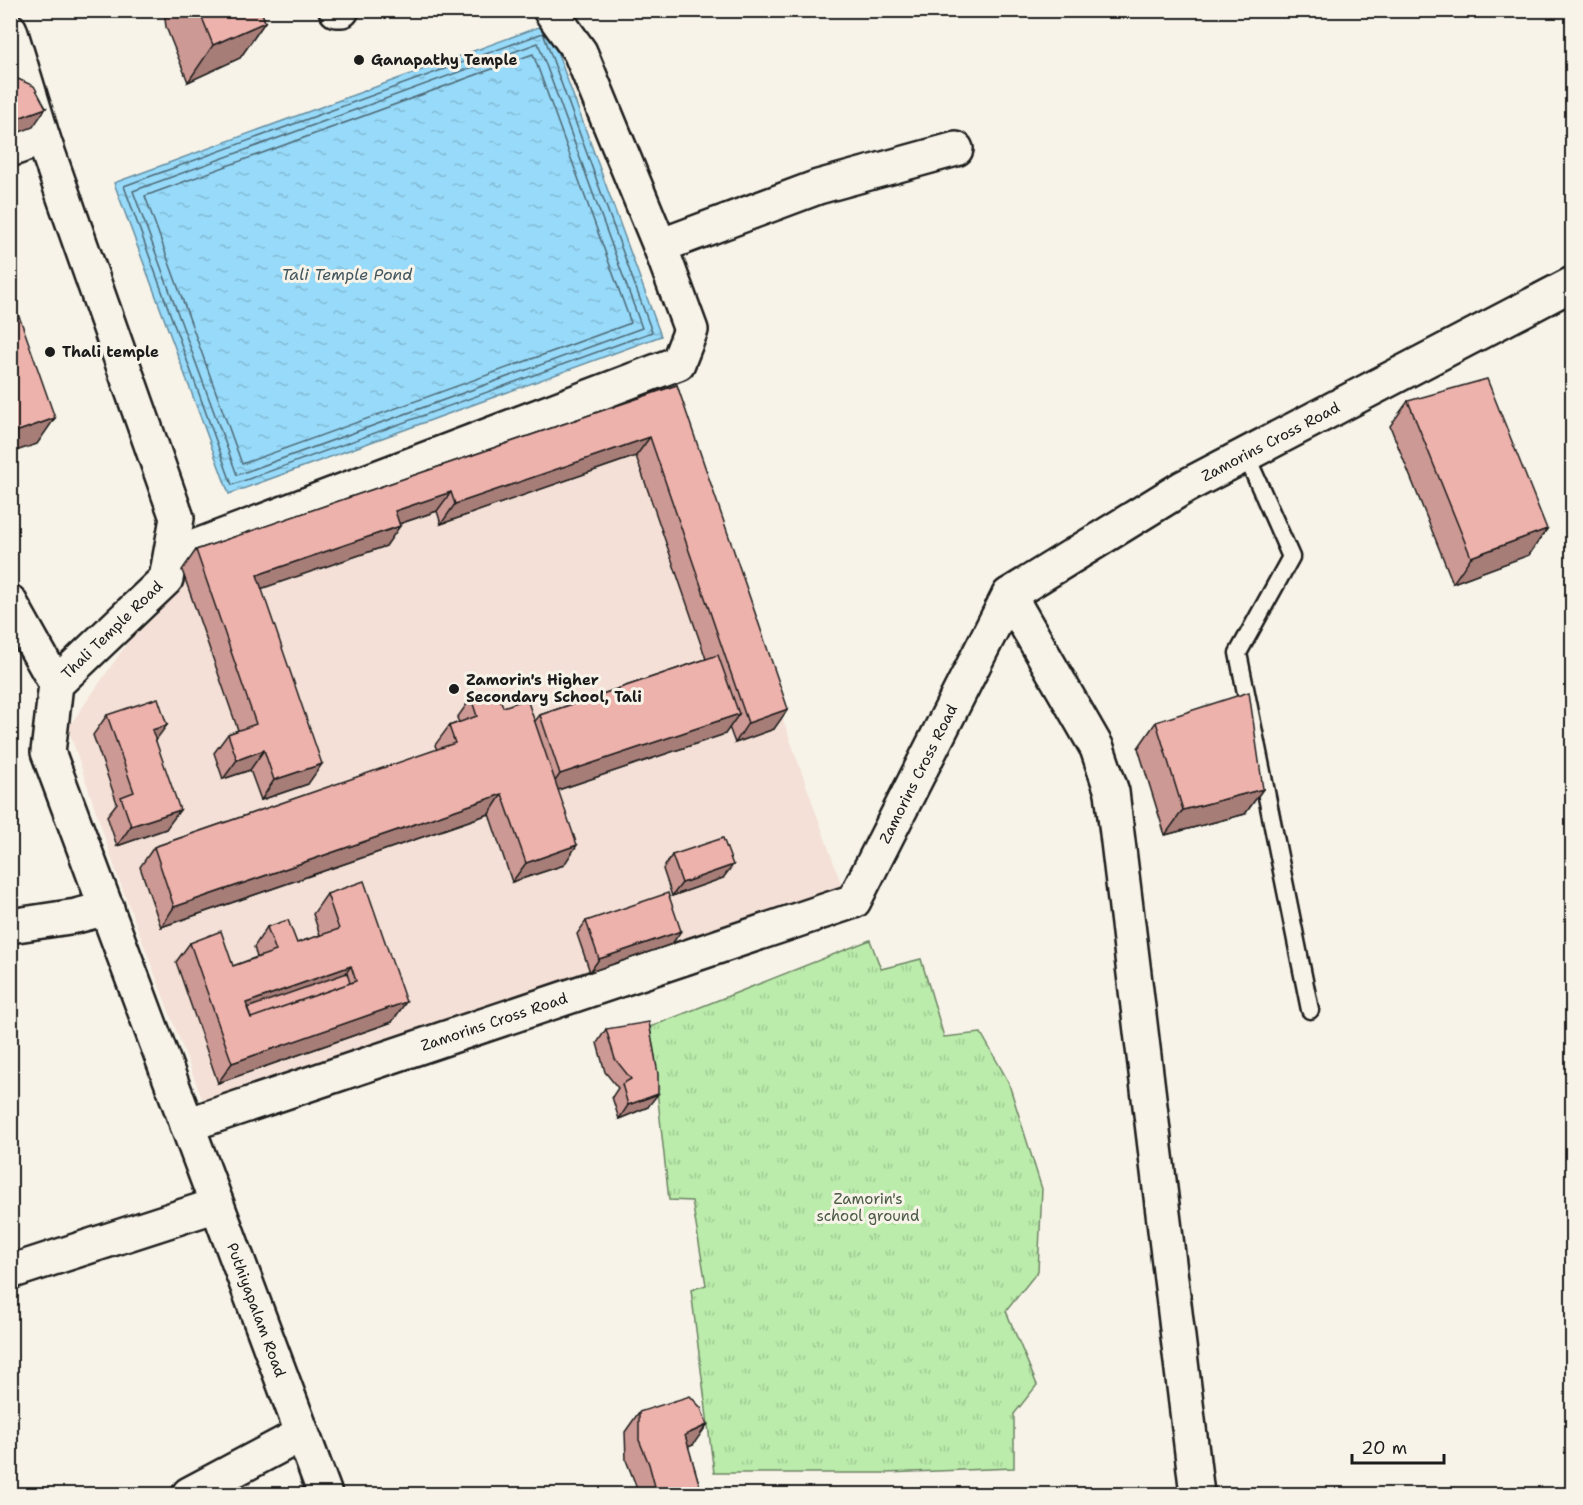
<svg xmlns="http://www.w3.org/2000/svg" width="1583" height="1505" viewBox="0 0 1583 1505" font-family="'Shantell Sans',sans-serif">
<defs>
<pattern id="park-tufts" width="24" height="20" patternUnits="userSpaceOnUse" patternTransform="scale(1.5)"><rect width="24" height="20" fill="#bbecab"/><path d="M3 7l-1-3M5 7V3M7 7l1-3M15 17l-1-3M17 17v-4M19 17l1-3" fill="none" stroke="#a0ca93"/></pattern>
<pattern id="water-ripples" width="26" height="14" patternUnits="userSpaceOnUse" patternTransform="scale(1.5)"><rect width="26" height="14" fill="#97daf9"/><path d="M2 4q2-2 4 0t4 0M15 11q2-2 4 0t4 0" fill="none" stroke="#82bad5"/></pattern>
</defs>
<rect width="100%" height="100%" fill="#f7f3e8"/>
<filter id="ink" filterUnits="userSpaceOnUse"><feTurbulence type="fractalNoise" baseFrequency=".0167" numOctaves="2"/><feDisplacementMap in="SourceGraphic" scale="12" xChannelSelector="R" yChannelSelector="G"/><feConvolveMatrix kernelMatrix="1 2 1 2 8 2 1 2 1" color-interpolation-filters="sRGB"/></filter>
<g filter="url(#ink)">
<path fill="#f4e0d6" d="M665 386 843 889 205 1107 117 874 68 728 172 579 175 565Z"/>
<path fill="url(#park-tufts)" stroke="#6c8464" stroke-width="1.5" d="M870 940 881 969 921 959 944 1037 981 1033 1008 1081 1042 1189 1038 1271 1006 1311 1037 1385 1014 1414V1468L886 1473H714L691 1290 706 1285 692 1201 669 1200 650 1027Z"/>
<path fill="url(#water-ripples)" stroke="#668ea1" stroke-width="1.5" d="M547 24 661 336 229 494 114 183Z"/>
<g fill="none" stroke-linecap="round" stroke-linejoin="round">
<path stroke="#4d6874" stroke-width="1.5" d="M543 33 652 332 232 485 124 186Z
M538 43 642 328 237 475 133 191Z
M533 54 631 323 242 464 145 196Z"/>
<defs>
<path id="service" d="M1246 455 1291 557 1238 653 1310 1010"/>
<g id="minor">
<path d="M336 10H342"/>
<path d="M10 150 43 138"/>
<path d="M660 246 818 187 956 149"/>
<path d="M171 556 678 363 691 330 660 246 580 52 550 10"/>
<path d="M1009 595 1097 748 1112 792 1197 1494"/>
<path d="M10 602 56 684"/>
<path d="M10 926 76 916 107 908"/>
<path id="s1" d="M187 1125 854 901 1009 595 1184 487 1572 284"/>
<path d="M10 1272 217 1205"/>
<path d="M189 1494 302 1434"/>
</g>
<g id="tertiary">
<path id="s2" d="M10 30 43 138 177 518 166 579 56 684 48 752 325 1494"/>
</g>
</defs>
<use href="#service" stroke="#1c1c1c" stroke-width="21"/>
<use href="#minor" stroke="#1c1c1c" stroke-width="38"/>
<use href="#tertiary" stroke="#1c1c1c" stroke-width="38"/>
<use href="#service" stroke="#f7f3e8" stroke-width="16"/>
<use href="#minor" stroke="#f7f3e8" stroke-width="33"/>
<use href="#tertiary" stroke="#f7f3e8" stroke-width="33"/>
</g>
<path fill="#cd9994" stroke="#1c1c1c" stroke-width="1.5" d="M164 10H261L265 22 240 58 188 82 166 27Z
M677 385 774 729 735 743 729 727 725 734 558 790 564 865 512 882 489 814 161 927 140 867 154 847 437 750 435 745 449 726 459 722 457 718 471 698 503 707 535 721 540 715 706 659 636 456 441 524 437 511 399 524 386 546 261 588 308 784 261 800 250 770 223 779 214 753 228 734 238 730 182 570 196 550Z
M1408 401 1547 529 1529 555 1453 583 1390 426Z
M107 715 156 741 166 829 117 846 107 816 117 803 93 735Z
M1156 722 1263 789 1245 814 1165 835 1138 748Z
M672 855 723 878 672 896 663 869Z
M327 894 392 1022 218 1083 176 962 190 943 233 966 257 957 254 947 267 927 297 943 320 935 313 914Z
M586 921 672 944 590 972 577 934Z
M606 1029 648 1107 619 1119 612 1097 618 1088 605 1072 597 1043Z
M639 1412 693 1445 688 1447 702 1494H638L635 1483 626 1460 625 1432Z"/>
<path fill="#a77d78" stroke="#1c1c1c" stroke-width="1.5" d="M265 22 240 58 188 82 213 45Z
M46 108 33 127 10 136V121Z
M55 418 37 444 10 453V434Z
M650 437 636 456 441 524 455 504Z
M451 492 437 511 381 530 395 511Z
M400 526 386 546 243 595 257 575Z
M1547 529 1529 555 1453 583 1471 557Z
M788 709 774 729 735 743 748 723Z
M739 714 725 734 546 794 560 774Z
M167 725 153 744 152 730Z
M264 750 250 770 223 779 237 760Z
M322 764 308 784 261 800 274 780Z
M1263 789 1245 814 1165 835 1183 810Z
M502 794 489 814 161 927 174 907Z
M180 810 166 829 117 846 131 826Z
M577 845 564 865 512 882 526 863Z
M733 865 723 878 672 896 682 883Z
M681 931 672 944 590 972 599 959Z
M351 966 337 986 244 1019 246 1003Z
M406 1002 392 1022 218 1083 232 1063Z
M658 1094 648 1107 619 1119 628 1105Z
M707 1425 693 1445 671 1454 685 1435Z"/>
<path fill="#eeb2ac" stroke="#1c1c1c" stroke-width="1.5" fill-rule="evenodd" d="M199 10H261L265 22 213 45Z
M18 79 34 86 46 108 10 121V82Z
M10 295 22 324 55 418 10 434Z
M1487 379 1547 529 1471 557 1408 401Z
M677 385 788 709 748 723 650 437 455 504 451 492 395 511 400 526 257 575 322 764 274 780 264 750 237 760 228 734 256 724 196 550Z
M718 655 739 714 560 774 540 715Z
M497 689 503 707 527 699 577 845 526 863 502 794 174 907 154 847 455 743 449 726 477 716 471 698Z
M1249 692 1263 789 1183 810 1156 722Z
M158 698 167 725 152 730 180 810 131 826 121 797 134 792 107 715Z
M723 838 733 865 682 883 672 855Z
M364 881 406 1002 232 1063 190 943 221 931 233 966 276 951 267 927 288 920 297 943 339 929 327 894ZM351 966 356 981 251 1018 246 1003Z
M668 893 681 931 599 959 586 921Z
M347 973 350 983 251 1018 247 1008Z
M649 1022 658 1074V1094L628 1105 622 1084 631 1079 615 1059 606 1029Z
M690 1396 701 1408 707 1425 685 1435 702 1494H657L649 1464 639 1440V1412Z"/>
</g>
<g fill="#1c1c1c" stroke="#f7f3e8" stroke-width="2">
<circle cx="359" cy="60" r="6"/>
<circle cx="50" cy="352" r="6"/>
<circle cx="454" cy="689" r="6"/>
</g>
<g text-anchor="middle" stroke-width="6" stroke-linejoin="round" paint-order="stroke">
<g font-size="15" font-weight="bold" fill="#1c1c1c" stroke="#f7f3e8" text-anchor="start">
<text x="371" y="65">Ganapathy Temple</text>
<text x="62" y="357">Thali temple</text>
<text x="466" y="685">Zamorin's Higher<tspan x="466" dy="17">Secondary School, Tali</tspan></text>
</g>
<g font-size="15" fill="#1c1c1c" stroke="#f7f3e8">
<text dy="5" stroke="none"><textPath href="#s1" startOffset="1350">Zamorins Cross Road</textPath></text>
<text transform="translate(112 630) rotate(-44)" y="5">Thali Temple Road</text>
<text dy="5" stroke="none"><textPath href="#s1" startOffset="846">Zamorins Cross Road</textPath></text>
<text dy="5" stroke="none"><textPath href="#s1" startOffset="324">Zamorins Cross Road</textPath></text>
<text dy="5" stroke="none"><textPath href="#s2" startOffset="1394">Puthiyapalam Road</textPath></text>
</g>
<g font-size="15" fill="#4c5a47" stroke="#f7f3e8">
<text x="868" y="1204">Zamorin's<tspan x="868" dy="17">school ground</tspan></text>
</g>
<g font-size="16" font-style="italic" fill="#41555e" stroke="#f7f3e8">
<text x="347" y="280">Tali Temple Pond</text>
</g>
</g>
<rect width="1583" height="1505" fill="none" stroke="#f7f3e8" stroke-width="36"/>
<rect x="18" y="18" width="1547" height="1469" fill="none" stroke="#1c1c1c" stroke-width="2" filter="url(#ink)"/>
<path d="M1352 1454v9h92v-9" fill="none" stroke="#1c1c1c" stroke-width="3"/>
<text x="1361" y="1454" font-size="18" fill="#1c1c1c" stroke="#f7f3e8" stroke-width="4.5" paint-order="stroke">20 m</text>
</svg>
